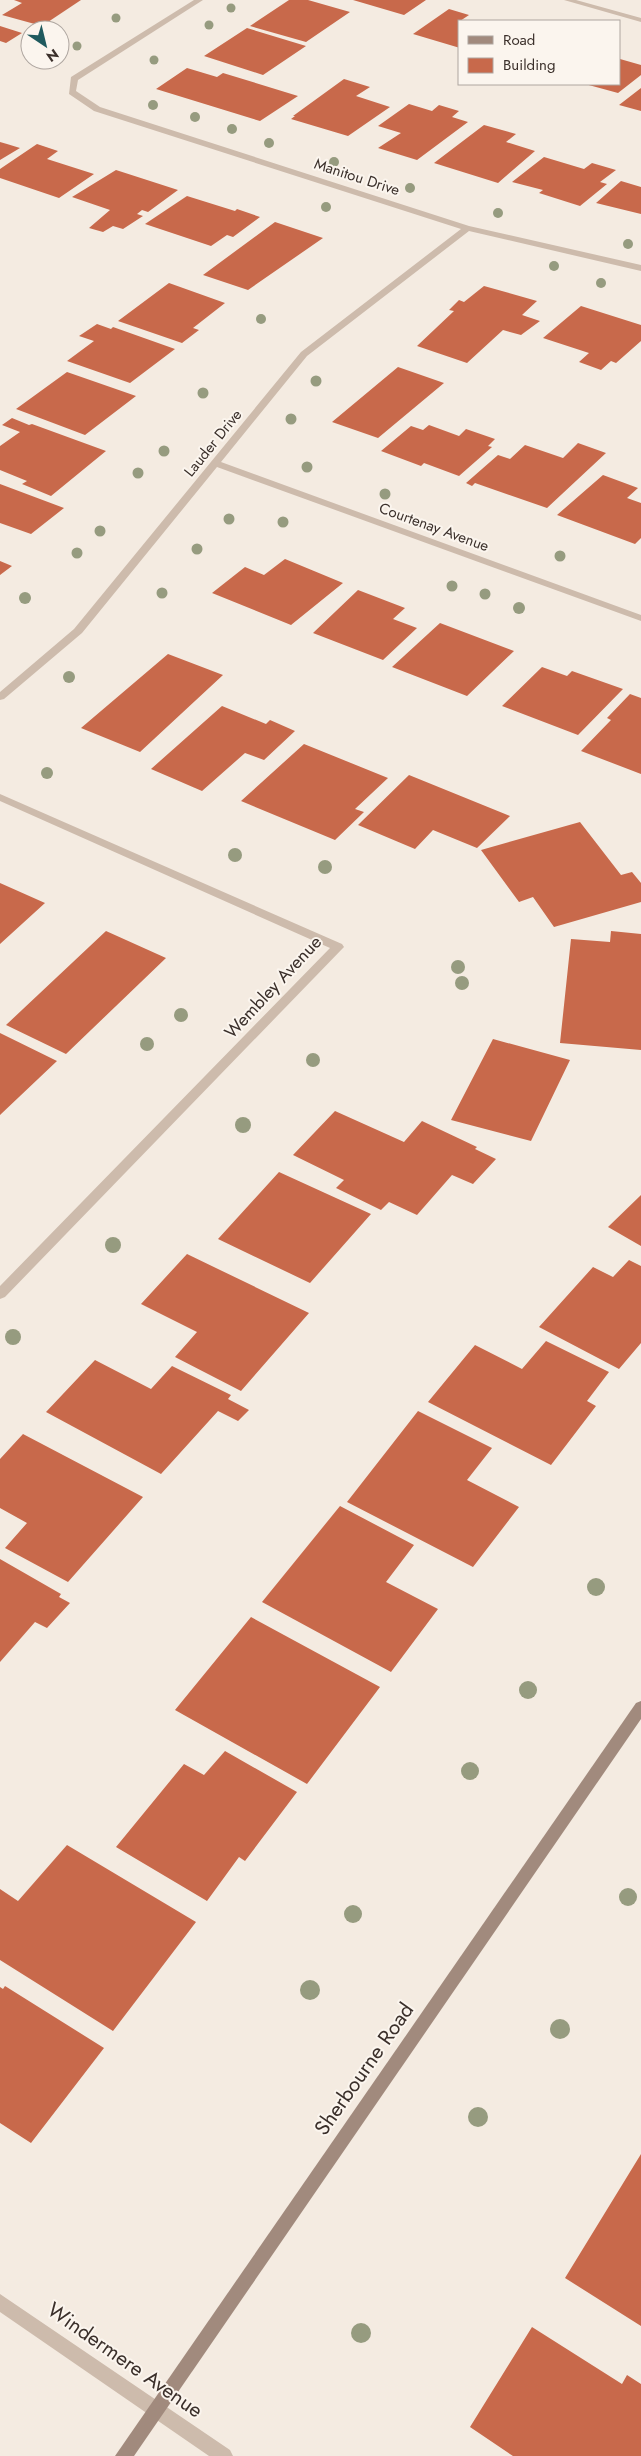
<svg xmlns="http://www.w3.org/2000/svg" width="641" height="2456" viewBox="0 0 641 2456" font-family="Jost,sans-serif">
<rect width="100%" height="100%" fill="#f4ebe1"/>
<path fill="#c8694b" d="M81 0 42 26 2 15 22 3 14 0Z
M289 0H308L350 12 306 42 250 26Z
M353 0H426L404 15Z
M449 9 469 15 460 21V48L413 34Z
M0 26 22 33 6 43 0 41Z
M247 28 306 46 263 75 204 56Z
M620 59 641 65V75L618 93 585 84H620Z
M187 68 217 77 223 73 298 96 260 121 156 89Z
M344 79 370 87 356 96 390 107 348 136 291 119 295 116H293Z
M641 88V111L619 105Z
M409 104 432 111 439 105 459 111 452 117 468 122 417 160 378 148 401 133 378 126Z
M484 125 516 134 506 142 535 151 498 183 434 163Z
M0 142 7 144 20 148 0 160Z
M37 144 58 151 47 159 94 174 59 198 0 178V169Z
M544 157 584 169 592 163 616 170 600 182 607 184 580 206 539 193 543 190 512 182Z
M116 170 178 190 148 212 142 210 137 214 143 216 123 229 113 226 103 232 89 228 110 210 72 197Z
M621 181 641 187V214L596 203Z
M187 196 235 211 237 209 260 217 233 237 227 235 211 246 145 224Z
M275 222 323 238 248 290 203 275Z
M169 283 225 303 193 328 199 330 182 343 118 321Z
M484 286 537 301 522 315 540 321 521 335 503 330 467 363 417 346 454 311 449 310 459 300 464 302Z
M581 306 641 325V341L616 363 611 361 601 370 579 362 589 353 543 338Z
M97 324 111 329 113 327 175 349 130 383 67 361 94 341 79 336Z
M398 367 444 383 378 438 332 422Z
M67 372 136 396 85 435 16 409Z
M12 418 29 425 32 424 106 451 51 496 22 484 27 481 0 470V446L20 432 2 425Z
M429 425 459 436 466 429 495 439 488 446 492 447 459 476 424 463 421 466 381 451 411 426 423 430Z
M578 443 606 453 547 508 475 483 472 486 466 483 498 455 510 459 525 445 563 458Z
M603 475 638 488 627 498 641 503V538L635 544 557 515Z
M0 484 64 508 31 534 0 523Z
M285 559 343 583 291 625 212 593 245 567 264 575Z
M0 561 12 566 0 575Z
M358 590 405 608 393 619 417 628 383 660 313 633Z
M440 623 514 651 467 696 392 667Z
M168 654 223 675 140 752 81 728Z
M542 667 567 676 572 671 623 689 578 735 502 706Z
M630 694 641 698V774L581 751 611 720 607 718Z
M222 706 266 724 270 720 295 731 264 760 245 753 202 791 151 769Z
M304 744 388 778 355 809 364 812 335 840 241 801Z
M409 775 510 816 477 848 433 830 415 849 358 825Z
M580 822 621 875 632 872 641 883V902L554 927 533 897 519 902 481 850Z
M0 883 45 903 0 944Z
M106 931 166 958 66 1054 6 1025Z
M611 931 641 934V1050L560 1043 571 939 610 942Z
M0 1033 57 1061 0 1115Z
M493 1039 570 1060 531 1141 451 1120Z
M335 1111 404 1142 422 1121 477 1147 475 1149 496 1159 473 1184 452 1175 417 1215 389 1202 381 1210 336 1188 344 1180 293 1155Z
M279 1172 371 1214 310 1283 218 1239Z
M641 1195V1246L608 1227Z
M187 1254 309 1313 241 1391 175 1357 197 1332 141 1304Z
M629 1260 641 1266V1343L619 1369 539 1327 593 1267 613 1277Z
M546 1341 609 1372 587 1401 596 1406 551 1465 428 1402 475 1345 522 1369Z
M95 1360 151 1389 172 1366 231 1395 228 1399 249 1410 238 1421 218 1411 161 1474 46 1412Z
M418 1411 492 1448 467 1480 519 1507 473 1567 347 1502Z
M23 1434 143 1497 68 1582 5 1548 27 1523 0 1508V1459Z
M340 1506 414 1545 386 1582 438 1609 391 1672 262 1602Z
M0 1559 61 1594 59 1597 70 1603 47 1628 35 1622 0 1662Z
M251 1617 380 1687 307 1784 175 1710Z
M225 1751 297 1792 245 1861 239 1857 207 1901 116 1847 184 1764 204 1775Z
M67 1845 196 1922 113 2031 0 1960V1889L18 1901Z
M5 1986 104 2048 31 2143 0 2123V1987L3 1989Z
M641 2154V2326L565 2278Z
M532 2327 622 2384 627 2375 641 2384V2456H513L470 2427Z"/>
<g fill="none" stroke-linecap="round" stroke-linejoin="round">
<path fill="#cdbbac" fill-rule="evenodd" d="M194 0H203L78 80 76 91 100 107 469 226 641 265V271L469 231 307 356 221 462 641 615V621L217 467 82 633 4 699 0 700V692L74 629 301 352 461 229 94 111 69 94 71 77Z
M564 0H576L641 18V22Z
M0 794 342 944 344 947 5 1297 0 1299V1286L330 948 0 801Z
M0 2294 230 2450 233 2456H209L0 2312Z"/>
<path fill="#a18a7d" fill-rule="evenodd" d="M641 1701V1719L134 2456H115L636 1703Z"/>
</g>
<g fill="#969b7f">
<circle cx="231" cy="8" r="4.5"/>
<circle cx="116" cy="18" r="4.5"/>
<circle cx="209" cy="25" r="4.5"/>
<circle cx="77" cy="46" r="4.5"/>
<circle cx="154" cy="60" r="4.5"/>
<circle cx="153" cy="105" r="5"/>
<circle cx="195" cy="117" r="5"/>
<circle cx="232" cy="129" r="5"/>
<circle cx="269" cy="143" r="5"/>
<circle cx="334" cy="162" r="5"/>
<circle cx="410" cy="188" r="5"/>
<circle cx="326" cy="207" r="5"/>
<circle cx="498" cy="213" r="5"/>
<circle cx="628" cy="244" r="5"/>
<circle cx="554" cy="266" r="5"/>
<circle cx="601" cy="283" r="5"/>
<circle cx="261" cy="319" r="5"/>
<circle cx="316" cy="381" r="5.5"/>
<circle cx="203" cy="393" r="5.5"/>
<circle cx="291" cy="419" r="5.5"/>
<circle cx="164" cy="451" r="5.5"/>
<circle cx="307" cy="467" r="5.5"/>
<circle cx="138" cy="473" r="5.5"/>
<circle cx="385" cy="494" r="5.5"/>
<circle cx="229" cy="519" r="5.5"/>
<circle cx="283" cy="522" r="5.5"/>
<circle cx="100" cy="531" r="5.5"/>
<circle cx="197" cy="549" r="5.5"/>
<circle cx="77" cy="553" r="5.5"/>
<circle cx="560" cy="556" r="5.5"/>
<circle cx="452" cy="586" r="5.5"/>
<circle cx="162" cy="593" r="5.5"/>
<circle cx="485" cy="594" r="5.5"/>
<circle cx="25" cy="598" r="6"/>
<circle cx="519" cy="608" r="6"/>
<circle cx="69" cy="677" r="6"/>
<circle cx="47" cy="773" r="6"/>
<circle cx="235" cy="855" r="7"/>
<circle cx="325" cy="867" r="7"/>
<circle cx="458" cy="967" r="7"/>
<circle cx="462" cy="983" r="7"/>
<circle cx="181" cy="1015" r="7"/>
<circle cx="147" cy="1044" r="7"/>
<circle cx="313" cy="1060" r="7"/>
<circle cx="243" cy="1125" r="8"/>
<circle cx="113" cy="1245" r="8"/>
<circle cx="13" cy="1337" r="8"/>
<circle cx="596" cy="1587" r="9"/>
<circle cx="528" cy="1690" r="9"/>
<circle cx="470" cy="1771" r="9"/>
<circle cx="628" cy="1897" r="9"/>
<circle cx="353" cy="1914" r="9"/>
<circle cx="310" cy="1990" r="10"/>
<circle cx="560" cy="2029" r="10"/>
<circle cx="478" cy="2117" r="10"/>
<circle cx="361" cy="2333" r="10"/>
</g>
<g text-anchor="middle" stroke-width="4" stroke-linejoin="round" paint-order="stroke">
<g font-size="15" fill="#3b302b" stroke="#fbf5ee">
<text transform="translate(357 177) rotate(18)" y="5">Manitou Drive</text>
<text transform="translate(213 443) rotate(-51)" y="5">Lauder Drive</text>
<text transform="translate(434 527) rotate(20)" y="5">Courtenay Avenue</text>
</g>
<g font-size="18" fill="#3b302b" stroke="#fbf5ee">
<text transform="translate(273 987) rotate(-47)" y="6">Wembley Avenue</text>
</g>
<g font-size="21" fill="#3b302b" stroke="#fbf5ee">
<text transform="translate(364 2069) rotate(-55)" y="7">Sherbourne Road</text>
<text transform="translate(125 2360) rotate(35)" y="7">Windermere Avenue</text>
</g>
</g>
<rect x="458" y="20" width="162" height="65" fill="#fbf5ee" stroke="#aea6a0"/>
<rect x="468" y="36" width="25" height="8" fill="#a18a7d" stroke="#aea6a0"/>
<text x="503" y="45" font-size="15" fill="#3b302b">Road</text>
<rect x="468" y="58" width="25" height="15" fill="#c8694b" stroke="#aea6a0"/>
<text x="503" y="70" font-size="15" fill="#3b302b">Building</text>
<g transform="translate(45 45) rotate(145)"><circle r="24" fill="#fbf5ee" stroke="#aea6a0"/>
<path d="M0-4L9 19L0 12L-9 19Z" fill="#1f5a5e"/>
<text y="-8" font-size="14" font-weight="bold" text-anchor="middle" fill="#3b302b">N</text>
</g>
</svg>
